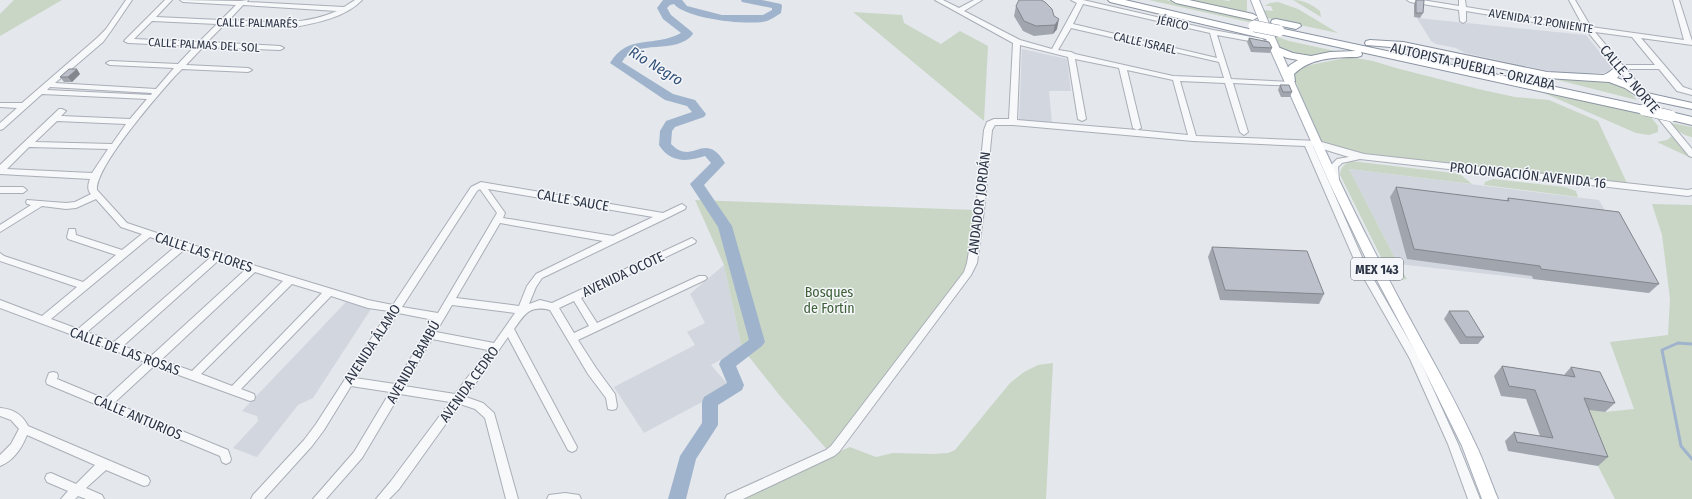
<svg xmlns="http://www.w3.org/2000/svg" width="1692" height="499" viewBox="0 0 1692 499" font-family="'Fira Sans Condensed',sans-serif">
<rect width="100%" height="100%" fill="#e4e7ec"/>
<path fill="#d2d6de" d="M1417 18 1586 35 1612 67 1608 72 1602 73 1562 74 1465 53 1456 48 1436 44 1431 41Z
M1022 49 1067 59 1071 91H1049L1052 123 1019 120Z
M1349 169 1599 200 1649 293 1533 279 1398 264Z
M724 265 742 348 711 365 730 387 644 433 614 387 695 345 687 332 705 323 690 294Z
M346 302 371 309 313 398 298 405 257 457 233 448 258 421 257 416 242 411Z"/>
<path fill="#c9d6c5" d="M14 0H62L0 36V14Z
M1149 0H1166L1260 21 1262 25Z
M1191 0H1222L1229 1 1230 0H1247V12Z
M1293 0C1304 0 1311 4 1320 11L1321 17Z
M1278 2 1298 9 1338 33 1267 18 1264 10 1273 11 1271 6H1265L1270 3Z
M853 12 902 15 904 23 941 44 960 31 988 46 984 121Z
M1275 36 1289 41 1335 51 1305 57 1281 50Z
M1350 57 1373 61 1396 68 1478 89 1515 97 1549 100 1598 121 1627 183 1358 154 1324 144 1317 138 1294 77V72L1305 66Z
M1554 79C1581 81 1619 75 1637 100Z
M1545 92 1650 116 1658 126V132L1649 135 1636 133 1544 93Z
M1672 123 1692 127V137C1682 135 1677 131 1672 123Z
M1672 136 1691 158 1657 142 1667 140Z
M1351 161 1453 173 1461 175 1472 184 1349 169 1398 264 1407 279 1393 281 1340 175C1341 167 1343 165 1351 161Z
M1493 179 1565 187 1576 191 1578 197 1484 185 1485 182Z
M695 200 977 210 968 273 830 453 781 397 742 348 724 265Z
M1652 204 1692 205V499H1615L1598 466 1574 407 1605 412 1634 409 1610 342 1668 335 1670 299 1662 235Z
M1053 363 1046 499H740L834 456 838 452 850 447 876 457 893 453 933 454 948 453 955 450 1010 383 1024 372 1038 365Z"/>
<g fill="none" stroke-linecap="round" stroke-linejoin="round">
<path stroke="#9fb4cc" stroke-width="3" d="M1692 344 1678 343 1662 350 1681 446 1692 459"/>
<path fill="#9fb4cc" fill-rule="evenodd" d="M663 0H682L687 6 722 15H763L772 10V8L742 2 741 0H762L781 4 782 6 781 13C776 16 772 19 767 21 749 26 686 19 674 4L670 5 667 8 671 15 692 32 693 34C676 56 636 37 622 62L673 94 695 100 706 114 704 117 675 127 672 131 671 144C693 167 704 129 725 163L704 185 732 226 765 342 762 346 736 366 744 385 742 390 718 405V425L696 459 686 499H668L680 456 702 423V402L704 397 727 383 719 364 721 360 749 340 718 227 690 184 711 163 705 156C687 162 670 163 659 145L660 131 666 121 692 112 687 106 665 100 610 63C628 33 654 48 681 33L663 19 657 8Z"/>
<defs>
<path id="minor" d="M126 0H132L111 31 103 42 55 83 156 89 174 68 110 65 106 63 110 61 178 64 195 46 128 43 124 41 165 0H172L156 17 221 20 236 5 183 2 180 0 240 1 248 0 247 2 344 7 355 0H362C346 17 317 23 294 27L225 24 207 42 280 46 284 48 280 50 203 47 186 65 248 68 252 70 248 72 182 69 175 76C158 95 95 167 97 190L127 223 256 266 368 300 393 305 471 187 481 182 663 213 682 204 686 207 685 209 667 218 542 278 536 287 529 304 540 300 552 303 692 238 696 241 695 243 581 298 597 323 699 276H705L707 278 705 280 578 340 596 368 615 394 617 406 616 409 612 410 608 409 606 398 588 374 550 310C529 305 525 314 514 329L577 447 576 450 572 452 568 450 508 337 466 397 483 403 494 413 518 499H506L485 418 475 409 460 404 399 489 389 499H376L391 481 450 402 400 394 362 458 326 499H313L354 452 390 392 351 386 324 430 312 446 264 499H251L253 495 304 440 316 424 389 311 368 308 331 296 241 389 254 394 255 397 254 400 250 401 154 366 114 403 228 450 231 459 230 462 226 464 222 462 220 456 47 384 46 381 49 373 53 372 57 373 58 376 57 379 105 399 145 362 0 308V300L42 316 77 287 0 261V253L4 256 83 282 116 255 68 239 67 237 69 229H75L76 235 122 250 142 234 121 227 96 199 76 208 66 209 42 206 0 232V225L31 205 27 204 26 202 27 200 66 203 75 202 91 194C87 190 88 184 90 179L0 174V165L59 109H62L66 111 61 116 130 119 147 99 42 94 3 129 0 130V123L17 108 0 107V103H22L97 38 106 29ZM243 5 337 11C301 27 267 22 229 20ZM152 21 217 24 199 42 134 39ZM50 87 152 93 151 95 47 90ZM57 121 126 124 112 144 35 142ZM29 147 108 149 92 173 7 169ZM480 189 497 213 438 313 402 307 477 191ZM488 189 653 217 613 236 503 218 505 213ZM500 223 603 241 536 274 527 286 519 306 456 298ZM150 237 176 246 78 329 51 319ZM185 249 211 257 114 342 87 332ZM219 260 246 269 151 356 123 346ZM255 272 283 281 192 371 161 360ZM292 284 322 293 232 386 201 374ZM574 301 589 326 574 333 559 308ZM452 305 515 313 494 343 436 332ZM398 313 434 320 395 384 355 378ZM432 339 488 350 455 394 404 386Z
M935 0H943L959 8 974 0H982L964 11 1020 40 1052 49 1077 3 1071 0H1083L1213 30 1263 39 1264 41 1260 43 1217 35 1231 79 1292 82H1295V86L1233 83 1248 132 1244 135 1240 132 1225 83 1180 81 1196 136 1318 141 1364 154 1688 190 1692 189V195L1688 196 1360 159 1342 163 1338 167 1339 180 1335 183 1331 180 1330 166 1337 159 1349 157 1313 146 1366 266 1419 358 1458 444 1480 499H1468L1448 444 1410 359 1357 266 1305 146 1193 141 1013 125H995L992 130 984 210 977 263 971 275 839 452 834 456 743 499H725L727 495 826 450 831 446 964 272 967 263 976 210 984 130 987 122 994 119H1009L1013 43ZM1083 4 1210 33 1217 58 1073 24ZM1071 28 1219 62 1224 78 1173 76 1075 54 1071 52 1058 50ZM1020 45 1068 57 1078 119 1082 121 1086 119 1075 59 1119 68 1133 128 1137 130 1017 120ZM1127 70 1173 80 1188 135 1137 130 1141 128Z
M1407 0H1422L1459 6V0H1465L1466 7 1583 26 1569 0H1575L1591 27 1684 40 1673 0H1679L1692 41V45L1641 38 1683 87 1692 90V95L1677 91 1659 69H1626L1692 149V157L1689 156 1587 31 1466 11V21L1463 23 1460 21 1459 10 1410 2ZM1595 32 1632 37 1655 65H1622Z
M0 187H23L27 190 23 193H0Z
M0 408C13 409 22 414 28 426L148 477 150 481 148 485 144 486 106 470 86 488 102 495 104 499H86L78 496 75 499H61L68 491 47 482 45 478 47 474 51 473 76 484 95 465 27 435C22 448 13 461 0 466V455L11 444 19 429 11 420 0 416Z
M565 493 579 495 581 499H547L549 495Z"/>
<path id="major" d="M1251 0H1259C1297 90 1337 180 1382 266 1412 326 1447 382 1475 443 1484 461 1490 480 1498 499H1482L1462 446 1420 361 1370 267 1330 184 1270 49Z"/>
<path id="highway" d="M1108 0H1125L1270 34 1275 37 1270 40 1110 2Z
M1171 0H1189L1253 14 1258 17 1253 20 1176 3Z
M1276 19 1300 24 1301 26 1296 29 1272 24 1271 22 1272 20Z
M1279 28 1644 106 1648 108 1650 110 1648 112 1644 114 1361 52 1362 54 1361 56 1357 57C1335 57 1310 58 1294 74L1295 81 1290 84 1285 81 1283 73 1290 65 1298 60 1287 58 1271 51 1270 49 1271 47 1275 46 1293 53 1311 56 1330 52 1356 51 1275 33 1274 31Z
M1370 40 1403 42 1547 72 1603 75C1611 73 1614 66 1621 64L1626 67 1617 78 1633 84 1647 93 1692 103V109L1640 98 1625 88 1609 82 1547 78 1403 48 1366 45 1365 43 1366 41Z
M1671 112 1692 117V125L1667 119 1665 116 1667 113Z"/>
</defs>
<use href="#minor" stroke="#a9aeb7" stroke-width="2"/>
<use href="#major" stroke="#a3abb8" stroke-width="2"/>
<use href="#highway" stroke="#8b94a3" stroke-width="2"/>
<use href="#minor" fill="#f7f8fa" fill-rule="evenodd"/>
<use href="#major" fill="#fff" fill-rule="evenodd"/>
<use href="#highway" fill="#fff" fill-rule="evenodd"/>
<defs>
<path id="highway-bridge" d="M1254 26 1279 31
M1644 110 1671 116"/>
</defs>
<use href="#highway-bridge" stroke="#8b94a3" stroke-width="12" stroke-linecap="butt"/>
<use href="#highway-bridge" stroke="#fff" stroke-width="11"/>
</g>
<path fill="#a1a5ae" d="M1416 0H1421L1423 13 1420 18 1414 17V4Z
M1045 2 1057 29 1053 34 1034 36 1023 31 1014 16 1016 6Z
M1249 38 1272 48 1270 53 1251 52 1247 42Z
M80 74 72 82H64L60 77Z
M1280 85 1292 92 1290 97H1281L1278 90Z
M1396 187 1506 201 1508 198 1659 284 1649 293 1533 279 1532 276 1407 259 1390 197Z
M1212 247 1324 294 1319 304 1220 300 1208 257Z
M1449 311 1484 337 1478 344H1460L1444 319Z
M1502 366 1564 375 1571 367 1615 403 1605 412 1589 410 1608 457 1598 466 1508 451 1505 441 1514 432 1540 436 1526 399 1501 396 1494 376Z"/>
<path fill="#83868d" d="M1059 19 1057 29 1053 34 1055 25Z
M77 69 80 74 72 82 68 77Z"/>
<path fill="#bbc0ca" stroke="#83868d" d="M1019 0H1041L1045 2 1052 9 1054 16 1059 19 1055 25 1036 26 1024 21 1016 6Z
M1416 0H1424L1423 13H1416Z
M1249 38 1269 42 1272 48 1253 47Z
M69 69H77L68 77H60Z
M1280 85H1289L1292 92H1283Z
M1396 187 1509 201 1508 198 1619 212 1659 284 1541 269 1540 266 1414 249Z
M1212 247 1307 251 1324 294 1225 290Z
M1449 311H1468L1484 337H1466Z
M1502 366 1575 377 1571 367 1600 372 1615 403 1584 398 1608 457 1517 442 1514 432 1553 438 1535 390 1509 386Z"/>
<g text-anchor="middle" stroke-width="3" stroke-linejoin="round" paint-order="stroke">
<g font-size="12" fill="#2b3445" stroke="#f4f6f9">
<text transform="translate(1541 21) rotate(9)" y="4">AVENIDA 12 PONIENTE</text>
<text transform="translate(257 23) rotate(1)" y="4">CALLE PALMARÉS</text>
<text transform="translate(1173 23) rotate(13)" y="4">JÉRICO</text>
<text transform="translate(1145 43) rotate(13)" y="4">CALLE ISRAEL</text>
<text transform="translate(204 45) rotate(3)" y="4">CALLE PALMAS DEL SOL</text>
</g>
<rect fill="#f4f6f9" stroke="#676e7b" stroke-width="1" x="1351" y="258" width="52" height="22" rx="3"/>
<g font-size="13" font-weight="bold" fill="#2b3445">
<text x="1377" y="274">MEX 143</text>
</g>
<g font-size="14" fill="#2b3445" stroke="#f4f6f9">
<text transform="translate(1473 66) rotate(13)" y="5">AUTOPISTA PUEBLA - ORIZABA</text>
<text transform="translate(1630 79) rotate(50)" y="5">CALLE 2 NORTE</text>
<text transform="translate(1528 175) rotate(6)" y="5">PROLONGACIÓN AVENIDA 16</text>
<text transform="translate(573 200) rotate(10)" y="5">CALLE SAUCE</text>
<text transform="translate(979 203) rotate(-83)" y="5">ANDADOR JORDÁN</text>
<text transform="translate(204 252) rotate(18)" y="5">CALLE LAS FLORES</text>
<text transform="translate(623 274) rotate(-25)" y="5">AVENIDA OCOTE</text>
<text transform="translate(372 344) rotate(-57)" y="5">AVENIDA ÁLAMO</text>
<text transform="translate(125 351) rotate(20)" y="5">CALLE DE LAS ROSAS</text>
<text transform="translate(413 362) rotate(-60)" y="5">AVENIDA BAMBÚ</text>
<text transform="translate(469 384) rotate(-54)" y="5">AVENIDA CEDRO</text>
<text transform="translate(138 417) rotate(23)" y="5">CALLE ANTURIOS</text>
</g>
<g font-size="14" fill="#3f6138" stroke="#f4f6f9">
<text x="829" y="297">Bosques<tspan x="829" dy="16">de Fortín</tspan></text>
</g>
<g font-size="15" font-style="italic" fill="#34527a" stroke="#f4f6f9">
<text transform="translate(656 66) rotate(31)" y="5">Río Negro</text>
</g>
</g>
</svg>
